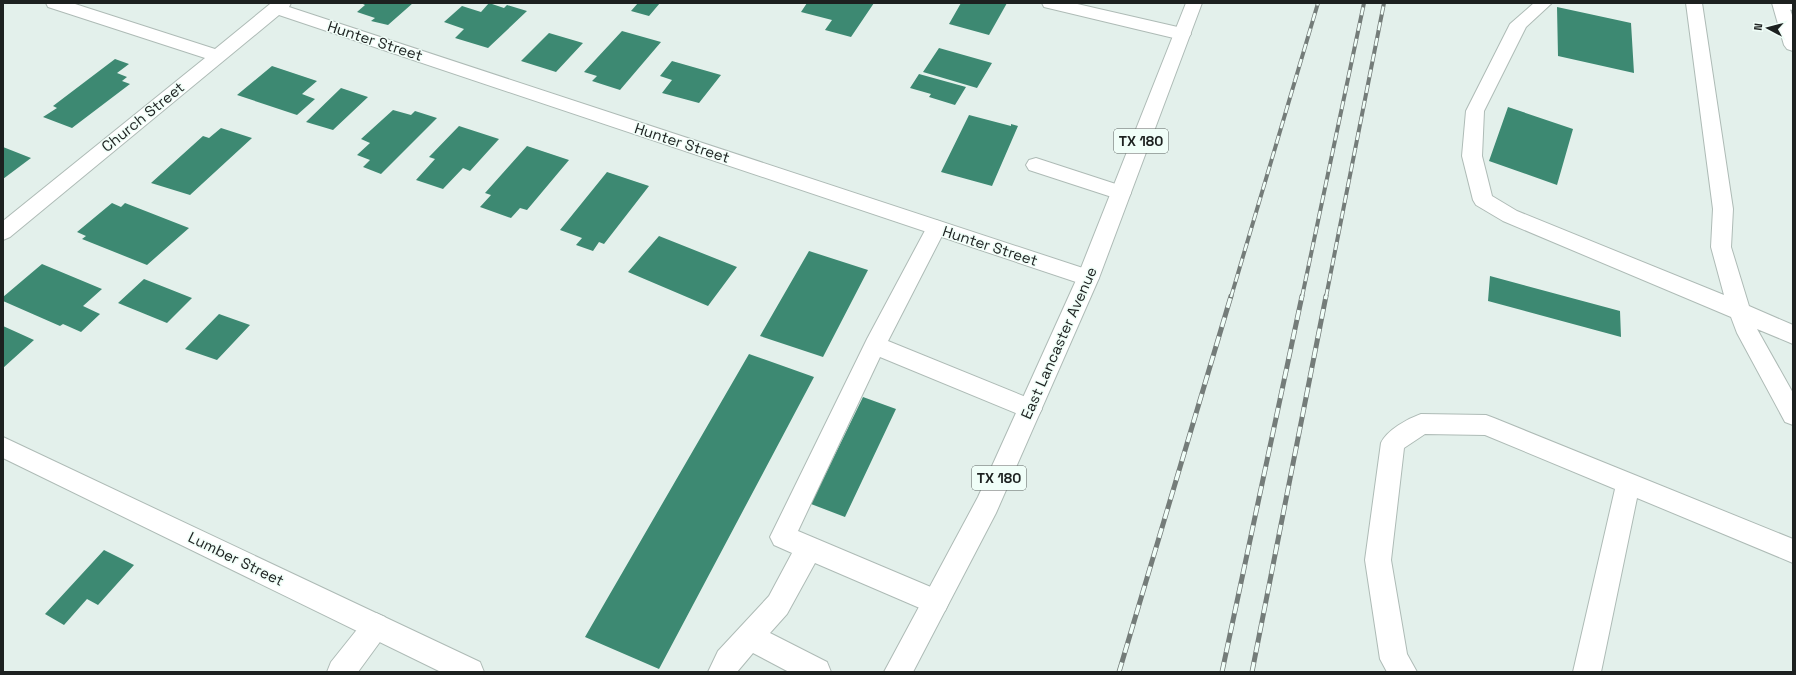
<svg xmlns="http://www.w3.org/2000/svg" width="1796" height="675" viewBox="0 0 1796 675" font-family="'Space Grotesk',sans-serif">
<rect width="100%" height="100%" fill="#e3f0eb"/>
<path fill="#3d8972" d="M361 3H413L388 25 371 21 375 18 357 12 365 5Z
M489 3 504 8 507 5 527 11 488 48 455 38 464 29 444 22 462 6 481 12Z
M638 3H660L649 16 631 11Z
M807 3H874L851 37 825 30 832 20 801 12Z
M961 3H1007L989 35 949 24Z
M1557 7 1631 23 1634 73 1558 56Z
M622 31 661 42 620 90 592 81 597 76 584 72Z
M549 33 583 43 556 72 521 61Z
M939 48 992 63 977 88 923 72Z
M115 59 129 64 117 73 127 77 122 81 130 84 72 128 43 117 57 108 53 106Z
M672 61 721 75 699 103 662 93 672 80 660 76Z
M272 66 317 81 302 94 315 99 297 115 237 95Z
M919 74 966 87 955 105 929 97 931 94 910 88Z
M341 88 368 97 333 130 306 122Z
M1508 107 1573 129 1557 185 1489 161Z
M393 110 411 115 415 111 437 118 381 174 363 167 370 160 357 155 370 143 361 139Z
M969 115 1011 126V124L1018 126 992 186 941 172Z
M459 126 499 139 470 171 463 168 443 189 416 180 435 159 429 157Z
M221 128 252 138 190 195 151 183 203 136 209 138Z
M527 146 569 160 527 210 520 208 511 218 480 207 491 195 485 193Z
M3 147 31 158 3 179Z
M607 172 649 186 604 244 599 242 593 251 576 245 582 238 560 230Z
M112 203 121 207 125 203 189 228 147 265 82 239 86 236 77 232Z
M659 236 737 267 708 306 628 272Z
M809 251 868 270 823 357 760 336Z
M42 264 102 289 83 306 100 314 81 332 63 324 60 326 3 301V297Z
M1490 276 1620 311 1621 337 1488 301Z
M144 279 192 298 167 323 118 303Z
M219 314 250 325 217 360 185 349Z
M3 326 34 340 3 368Z
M749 354 814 377 659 669 585 637Z
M863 397 896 409 845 517 811 504Z
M104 550 134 565 98 605 87 599 64 625 45 614Z"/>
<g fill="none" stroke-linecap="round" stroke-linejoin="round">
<defs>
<path id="lane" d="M1042 3H1073L1182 28 1188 30 1191 34 1188 38 1182 40 1044 7Z
M1534 3H1552L1526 27 1484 111 1482 156 1492 196 1517 211 1724 295 1711 247 1713 209 1686 3H1702L1733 209 1731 247 1749 306 1793 325V344L1757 329 1793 393V425L1785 422 1737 333 1731 317 1503 221 1476 205 1473 200 1462 156 1466 111 1510 24Z
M1036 158 1128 188 1131 193 1128 198 1121 200 1029 170 1026 165 1029 160Z
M936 220 943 223 946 228 888 341 1038 402 1042 409 1038 416 1030 419 880 357 798 531 945 593 949 602 945 611 936 615 815 563 787 614 770 633 827 662 831 672H789L753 653 737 672H708L718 651 769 596 792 553 774 545 770 537 867 339 929 223Z
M1421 414 1486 415 1494 418 1793 539V563L1637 498 1601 672H1573L1615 489 1485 435 1425 434 1404 448 1391 560 1407 654 1417 672H1387L1380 659 1365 560 1381 443C1387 430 1407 419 1421 414Z
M376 613 385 617 389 626 385 635 358 672H327L331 662 367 617Z"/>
<path id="street" d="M46 3H72L215 49 270 4 291 3 289 7 1095 272 1099 278 1095 284 1088 286 279 15 10 237 3 240V221L205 58 48 7Z
M1773 3H1793V10L1775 8Z
M3 437 480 662 484 672H441L3 458Z"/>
<path id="primary" d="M1186 3H1202L1099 278 996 513 913 672H884L978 497 1077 278Z
M1772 3H1788L1793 18V51L1787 49 1784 45Z"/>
</defs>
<use href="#lane" stroke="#aebbb6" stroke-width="2"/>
<use href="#street" stroke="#aebbb6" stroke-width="2"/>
<use href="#primary" stroke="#aebbb6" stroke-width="2"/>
<use href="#lane" fill="#fff" fill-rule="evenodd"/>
<use href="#street" fill="#fff" fill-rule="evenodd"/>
<use href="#primary" fill="#fff" fill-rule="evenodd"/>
<defs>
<path id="rail-far1" d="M1231 297 1318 3
M1302 297 1364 3
M1326 297 1384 3"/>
<path id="rail" d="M1119 672 1231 296
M1222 672 1302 296
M1252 672 1326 296"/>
</defs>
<use href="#rail-far1" stroke="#747c79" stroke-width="4"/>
<use href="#rail" stroke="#747c79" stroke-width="5"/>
<use href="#rail-far1" stroke="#f0fef8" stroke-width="2.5" stroke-dasharray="8" stroke-linecap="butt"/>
<use href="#rail" stroke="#f0fef8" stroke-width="3.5" stroke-dasharray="10" stroke-linecap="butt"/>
</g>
<g text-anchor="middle" stroke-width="3" stroke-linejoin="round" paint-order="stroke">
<g fill="#f0fef8" stroke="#5c6361" stroke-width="1">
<rect x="1114" y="129" width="54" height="24" rx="3"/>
<rect x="972" y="466" width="54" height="24" rx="3"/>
</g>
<g font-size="14" font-weight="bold" fill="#1d2120">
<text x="1141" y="146">TX 180</text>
<text x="999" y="483">TX 180</text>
</g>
<g font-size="15" fill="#1d2120" stroke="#f0fef8">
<text transform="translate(375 41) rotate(18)" y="5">Hunter Street</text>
<text transform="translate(143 117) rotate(-39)" y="5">Church Street</text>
<text transform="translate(682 143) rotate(18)" y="5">Hunter Street</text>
<text transform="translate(990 246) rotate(18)" y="5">Hunter Street</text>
<text transform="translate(1059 343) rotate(-66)" y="5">East Lancaster Avenue</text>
<text transform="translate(236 559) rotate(26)" y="5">Lumber Street</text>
</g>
</g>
<rect width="1796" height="675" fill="none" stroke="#1d2120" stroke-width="8"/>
<g transform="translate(1768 28) rotate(277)" stroke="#f0fef8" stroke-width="3" paint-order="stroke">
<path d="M0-3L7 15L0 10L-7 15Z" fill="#1d2120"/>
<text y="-6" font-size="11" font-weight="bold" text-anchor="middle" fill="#1d2120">N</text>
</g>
</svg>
